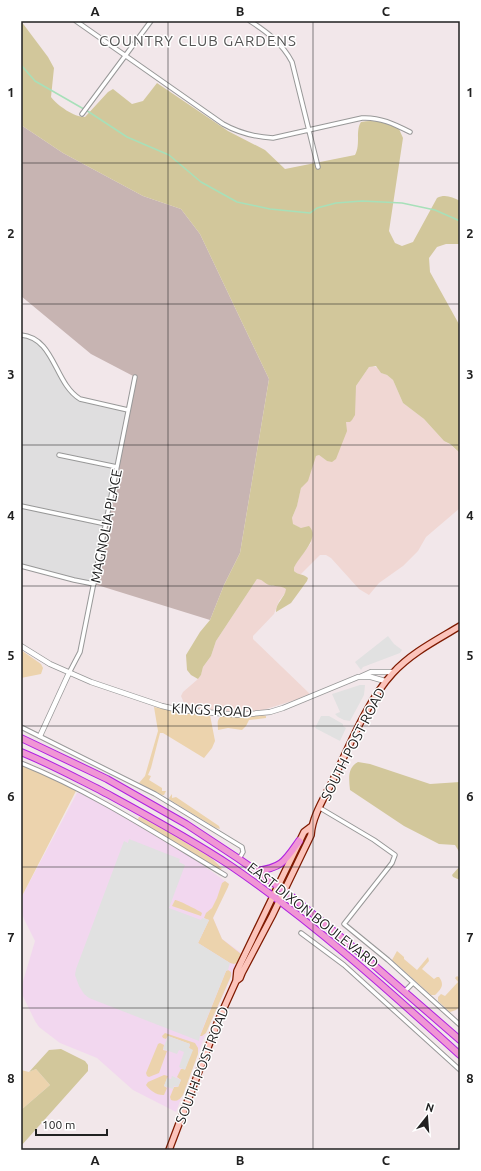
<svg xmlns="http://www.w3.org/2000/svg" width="481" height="1171" viewBox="0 0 481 1171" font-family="Ubuntu,sans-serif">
<rect width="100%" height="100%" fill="#f2e7ea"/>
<path fill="#dfdedf" d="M21 335 42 344 67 388 80 399 128 410 94 584 21 566Z"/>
<path fill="#f2d7ef" d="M77 793H80L119 814 197 861 229 884 213 918 222 939 240 952 241 955 205 1035 176 1112 133 1090 97 1058 60 1043 39 1027 35 1021 21 992V988L35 941 24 919 21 910V898Z"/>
<path fill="#c7b4b2" d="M21 125 63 153 143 196 181 209 200 234 269 379 240 553 224 585 210 620 94 584 135 377 91 354 21 296Z"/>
<path fill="#f0d7d3" d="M372 366 378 368 381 373 387 375 393 380 403 403 424 419 444 441 449 444 460 453V508L426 537 418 551 403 566 379 583 369 595 359 589 331 558 326 555H320L300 575 294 571V568L296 563 311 543 301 528 292 524V518L297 506 301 488 314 459 316 456 319 455 327 461 346 422 348 421 354 397 356 386 369 367Z
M257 579H262L271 586 277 585 282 587 286 589V592L279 601 274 614 253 636V639L310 694 295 700 263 710 249 711H227L189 708 184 703 181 696 183 692 198 679 201 675 203 667 211 656 216 641Z"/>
<path fill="#ecd3ad" d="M21 650 41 664 43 668 41 674 21 678Z
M154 707 175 711 210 715 215 741 212 748 204 758 163 733H160L151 768 148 775 151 776 149 780 162 788V791H166L164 795H162L139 783 145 776 158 731Z
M262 715 266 716V718L249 720 246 726 242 730 228 728 218 730C218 725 216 719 222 716Z
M21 763 77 789 21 898Z
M172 794V798L176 797 219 826 220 829 216 828 170 800 169 798Z
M139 817C147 816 197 847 206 854 212 858 218 864 222 869H218L139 822 138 819Z
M225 881 229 884 228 887 213 918 222 939 241 954 237 963 234 964 230 963 198 943 209 920 204 918 206 913 212 908 217 898 222 883Z
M175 900C178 900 200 911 202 913L201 916 172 906Z
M397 951 404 957V959L417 970 428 957 429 961 422 969 434 979 437 977H439C445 985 441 989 435 995H431L392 960Z
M228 970 231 972V976L206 1033 202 1036H200L226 971Z
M457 976 460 978V1006L456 1010 450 1012 438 1001V997L441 994 445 996 458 982 455 978Z
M165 1033 195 1043 198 1048V1054L183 1095C180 1100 176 1102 171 1100L170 1097 174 1087H178L181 1080 177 1077 181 1069H185L192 1050 189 1048 190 1044 168 1036 166 1039 163 1038 162 1036Z
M160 1043 164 1045 163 1050 167 1051 159 1073 149 1077 147 1076 146 1073 158 1044Z
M36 1069 50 1085 21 1110V1070L29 1072Z
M164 1075 168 1076 164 1086 167 1088 164 1095C158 1096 149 1090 146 1085L148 1082Z"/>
<path fill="#d2c79b" d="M21 21 48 57 54 68 51 97C58 106 74 117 85 117L108 92 113 89 132 104 143 101 157 83 228 131 265 150 285 169 355 155C361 144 355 131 361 122 376 119 386 123 399 129L403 138 389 231 395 243 402 246 413 242 437 198C445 194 452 197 460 201V244H446L437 247 429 258 430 272 460 326V453L450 444 444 441 424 419 403 403 393 380 387 375 381 373 376 366 369 367 356 386 355 415 352 420 350 422H346L347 431 336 459 332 462 327 461 319 455 316 456 308 481 301 488 297 506 292 518 293 524 301 528 309 526C321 538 299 556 294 568V571C298 575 304 574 308 578L307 581 291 603 276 612C276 602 285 598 286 589 280 585 275 587 269 585 264 583 262 579 257 579L216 641 211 656 203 667 201 675 198 679 191 675 187 670 186 655 200 632 210 620 224 585 240 553 269 379 200 234 181 209 143 196 63 153 21 125Z
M358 762 370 764 430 784 460 782V853L455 845 439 844 404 826 350 790C349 779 347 768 358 762Z
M460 866V880L453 877 452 875Z
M61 1049 85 1061 88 1065V1071L21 1146V1110L50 1085 36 1069 29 1072 49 1050Z"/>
<path fill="#e1e1e1" d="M388 636 394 644 402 650 400 653 363 667 361 670 355 662Z
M360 685H365L364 695 350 721 344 720 338 717 335 714 340 712 332 694Z
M321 716H329L343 724V726L346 728 340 741 315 728Z
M129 839 180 859 179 862 185 865 169 908 201 920 202 918 209 920 198 943 230 963 228 970 226 971 200 1035 199 1041 89 998 84 994 79 986 75 975 76 969 124 841 128 843Z
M168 1036 190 1044 189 1048 193 1050 185 1070 179 1067 184 1052 179 1050 177 1054 163 1049Z
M172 1076 181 1080 178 1087 174 1086 173 1089 164 1086 167 1078 171 1079Z"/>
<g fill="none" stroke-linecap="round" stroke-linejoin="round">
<path stroke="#a7e0b9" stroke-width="1.5" d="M21 65 35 81 89 112 127 137 169 155 201 182 237 202 270 209 310 213 317 208 336 203 362 201 402 203 435 210 460 221"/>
<defs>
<path id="minor" d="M76 21 223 124C239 133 255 137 273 138L362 118C380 117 394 124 410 132
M250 21C267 32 282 43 292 62L318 167
M82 114 151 21
M21 335C55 338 54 383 80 399L128 410
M59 455 117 467
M21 506 106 524
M21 566 74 580 94 584
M69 673 80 652 135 377
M21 727 155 794 242 847 243 852 239 859
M21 763C93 792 158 835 225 875
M320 808 374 840 395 855 392 863 344 924 388 960 460 1025
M301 933 344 965 460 1070
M404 992 413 983"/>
<path id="tertiary" d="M21 646 50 664 91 682 162 706 179 710 240 715 270 712 283 708 358 677H371L385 681
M360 677 371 672H393
M40 736 69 673"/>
<path id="secondary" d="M236 981 240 978 242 973 272 916 311 835C312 817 324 798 332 782 349 747 367 701 393 673 411 653 437 640 460 626
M169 1150 218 1021 236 981 237 971 304 832 312 826"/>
<path id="trunk" d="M21 738 107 779 186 824 239 859 285 891 353 947 460 1040
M21 752C48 763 74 777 100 790 144 814 189 838 231 866 313 922 387 989 460 1055
M256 871C282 868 285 861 299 841"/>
</defs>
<use href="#minor" stroke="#989898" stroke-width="5.5"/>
<use href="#tertiary" stroke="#989898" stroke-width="6"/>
<use href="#secondary" stroke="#7f1a01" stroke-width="8"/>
<use href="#trunk" stroke="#b023e1" stroke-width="8"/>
<use href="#minor" stroke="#fff" stroke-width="3.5"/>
<use href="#tertiary" stroke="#fff" stroke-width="4.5"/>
<use href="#secondary" stroke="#fcc4bb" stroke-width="5.5"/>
<use href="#trunk" stroke="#f096d5" stroke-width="6"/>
</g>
<path fill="none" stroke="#212121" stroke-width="1" stroke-opacity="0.55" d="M168 21V1150M313 21V1150M21 163H460M21 304H460M21 445H460M21 586H460M21 726H460M21 867H460M21 1008H460"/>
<g text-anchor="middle" stroke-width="3" stroke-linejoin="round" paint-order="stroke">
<g font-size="14" fill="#212121" stroke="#fff">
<text transform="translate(106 526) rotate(-79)" y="5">MAGNOLIA PLACE</text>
<text transform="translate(212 710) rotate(3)" y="5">KINGS ROAD</text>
<text transform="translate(353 744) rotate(-63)" y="5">SOUTH POST ROAD</text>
<text transform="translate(313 915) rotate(38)" y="5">EAST DIXON BOULEVARD</text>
<text transform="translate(202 1065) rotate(-69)" y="5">SOUTH POST ROAD</text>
</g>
<g font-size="15" letter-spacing="1" fill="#545454" stroke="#fff">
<text x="198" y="46">COUNTRY CLUB GARDENS</text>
</g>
</g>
<rect width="481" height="1171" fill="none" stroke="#ffffff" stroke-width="44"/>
<g transform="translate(427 1117) rotate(17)" stroke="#ffffff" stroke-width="3" paint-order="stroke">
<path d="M0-3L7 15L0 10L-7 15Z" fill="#212121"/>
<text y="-6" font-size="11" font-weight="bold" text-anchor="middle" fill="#212121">N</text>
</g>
<path d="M36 1129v6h71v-6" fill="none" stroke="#212121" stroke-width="2"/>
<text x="42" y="1129" font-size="12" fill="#212121" stroke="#ffffff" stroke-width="3" paint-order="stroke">100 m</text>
<rect x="22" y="22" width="437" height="1127" fill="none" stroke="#212121" stroke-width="1.5"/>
<g font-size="13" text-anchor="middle" font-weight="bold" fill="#212121">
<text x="95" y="16">A</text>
<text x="240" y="16">B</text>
<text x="386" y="16">C</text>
<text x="11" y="97">1</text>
<text x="470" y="97">1</text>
<text x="11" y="238">2</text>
<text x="470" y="238">2</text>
<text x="11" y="379">3</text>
<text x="470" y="379">3</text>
<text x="11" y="520">4</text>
<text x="470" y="520">4</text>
<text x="11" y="660">5</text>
<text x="470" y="660">5</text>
<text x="11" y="801">6</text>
<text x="470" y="801">6</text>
<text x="11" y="942">7</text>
<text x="470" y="942">7</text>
<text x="11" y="1083">8</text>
<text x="470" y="1083">8</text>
<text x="95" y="1165">A</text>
<text x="240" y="1165">B</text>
<text x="386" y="1165">C</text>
</g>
</svg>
